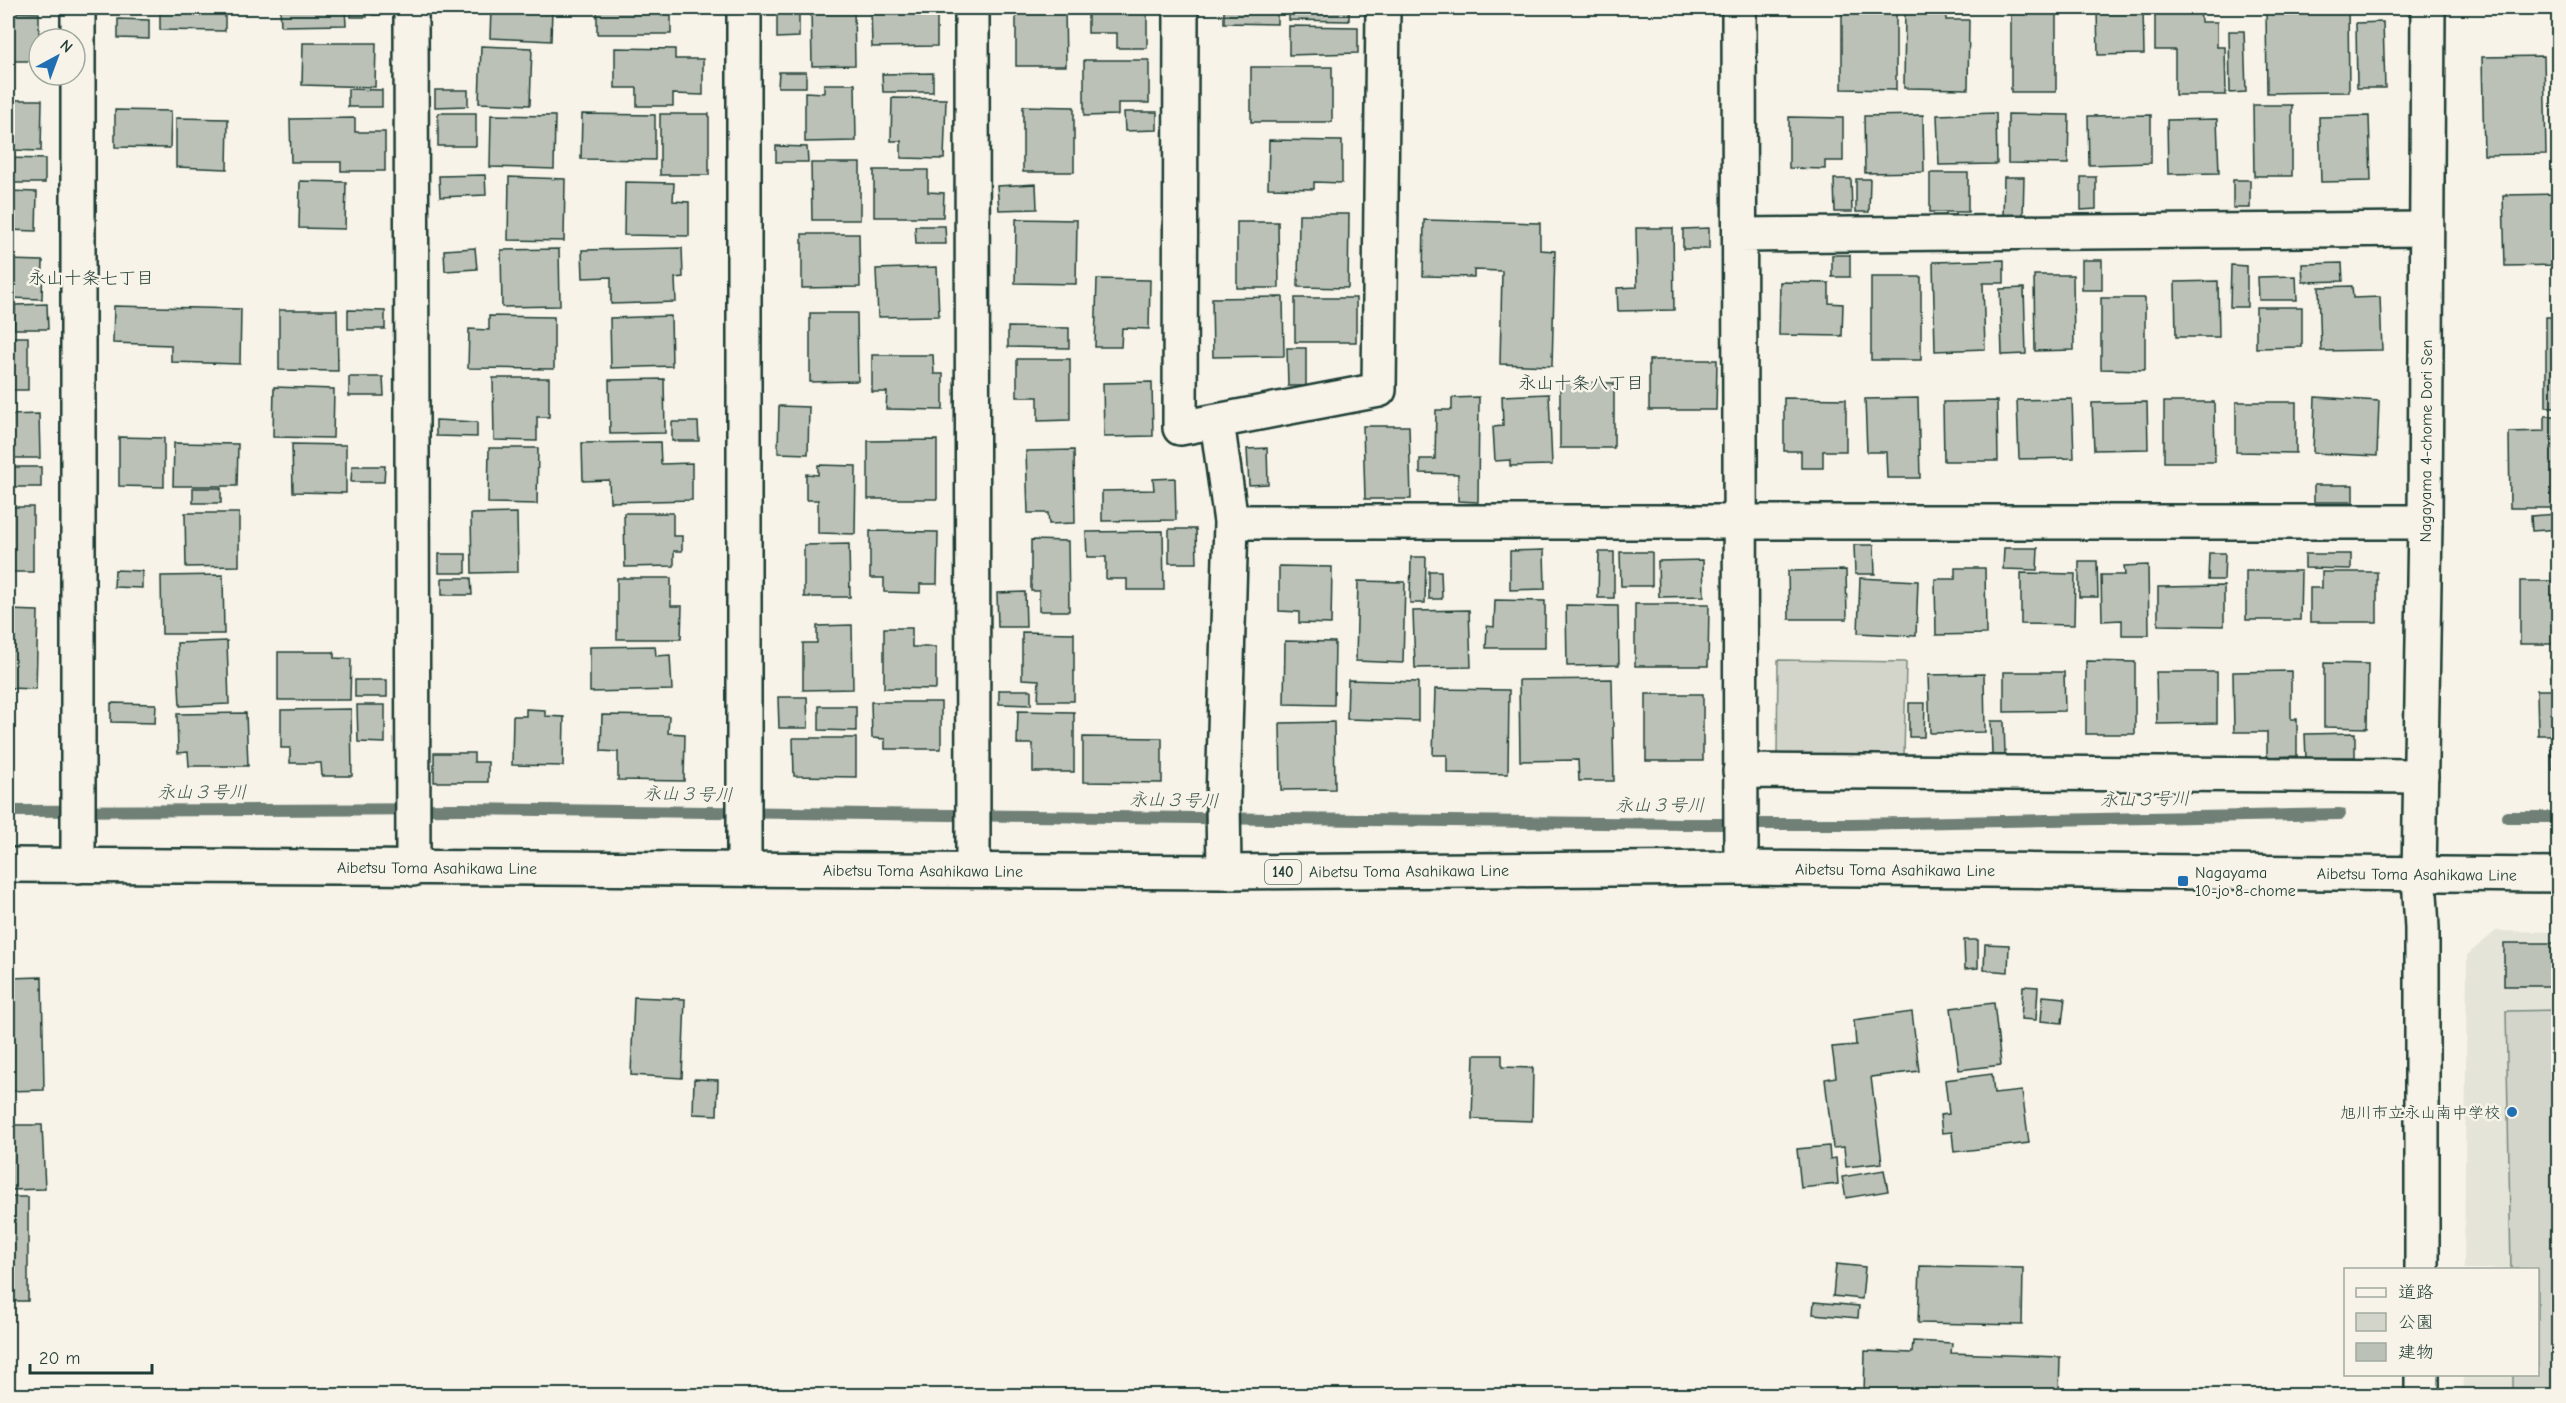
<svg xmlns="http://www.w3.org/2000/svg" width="2566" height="1403" viewBox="0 0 2566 1403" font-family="'Comic Neue','Klee One',sans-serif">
<rect width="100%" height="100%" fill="#f7f3e8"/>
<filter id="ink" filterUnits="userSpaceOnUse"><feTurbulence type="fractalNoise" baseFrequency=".0167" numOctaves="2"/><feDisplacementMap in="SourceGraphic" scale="12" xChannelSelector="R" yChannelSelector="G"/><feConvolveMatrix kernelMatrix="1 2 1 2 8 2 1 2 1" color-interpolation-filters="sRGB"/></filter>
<g filter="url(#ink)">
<path fill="#e5e4d9" d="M2496 931 2558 932V1395H2463L2464 1375 2538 1374V1270L2464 1269 2467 955Z"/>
<path fill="#d3d5ca" stroke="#79897f" stroke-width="1.5" d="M1778 660 1906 662 1904 757 1777 754Z
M2558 1010V1395H2513V1375L2538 1374V1270L2511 1269 2506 1011Z"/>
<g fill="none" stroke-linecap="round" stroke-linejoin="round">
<path stroke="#6f8077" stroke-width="12" d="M8 811 464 809 1686 824H1852L2340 814
M2507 817H2558"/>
</g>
<path fill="#bbc1b6" stroke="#1f3d34" stroke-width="1.5" d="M160 8H225V31L160 30Z
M280 8H345L346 25 281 26Z
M352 8H367V17H351Z
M373 8H389V14L373 15Z
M491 8H552L551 41 490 38Z
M597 8H671V34H597Z
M811 8H854L855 65 812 66Z
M871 8H937V46L872 47Z
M1016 8H1065L1066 66H1016Z
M1088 8H1147V48H1117V33H1088Z
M1224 8H1277V24L1224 23Z
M1289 8H1349V21L1289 20Z
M1842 8H1896V90L1842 89Z
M1905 8H1946V20H1969L1968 89 1904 88Z
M2011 8H2056V92H2011Z
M2080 8 2143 9 2144 54 2098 55 2097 10H2080Z
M2155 8H2200L2201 22H2217V47H2225L2226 95H2175V50H2155Z
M2266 8H2348L2349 92 2267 93Z
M777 9H799V37L777 38Z
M8 12 39 13V61H8Z
M118 19 149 20V39L118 38Z
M2383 22 2385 88H2357L2356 23Z
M1289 26 1358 27V53L1289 55Z
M2229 31H2244L2246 92 2230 93Z
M303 43H376L375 87 302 85Z
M481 46 532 48 530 105 479 103Z
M615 48 675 49V59H703V95L673 94V106H637V88H615Z
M2544 56 2546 154 2484 155 2482 57Z
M1084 60H1149V103H1118V115L1084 116Z
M1251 67H1332V122H1251Z
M779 72H806V87H778Z
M933 73V92H883L882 74Z
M824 84H855L856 141 805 142V92L824 93Z
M348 89 382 90V107H348Z
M435 90H468V106L435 107Z
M892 98 946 99 944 159 901 158V141H891Z
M8 100H42L41 151 8 150Z
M2253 105H2292V176H2254Z
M1023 106 1074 107V172H1023Z
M115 110 171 111 170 148 115 147Z
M1124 112H1157V130L1125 131Z
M438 113H476V146H438Z
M1996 113 1997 164 1939 165 1937 115Z
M582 114 655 115V160L581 159Z
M660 114H709V175H660Z
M2008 114 2069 115 2068 164 2008 163Z
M491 115 555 116 554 169 490 167Z
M1923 115 1924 172 1865 173 1864 116Z
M2151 115V163L2089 165 2088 116Z
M2369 116 2371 181 2321 182 2319 117Z
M1789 117 1843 118V161H1825V169L1789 168Z
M176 118 228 119 227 169 176 167Z
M355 118V132H385V171H341V162H291L290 119Z
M2217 119 2219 173 2168 174 2167 120Z
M1269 140 1342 141V183L1314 182V189L1268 188Z
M776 146 807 147 808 162H776Z
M8 158 45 159V183H8Z
M811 163H860V220H812Z
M874 170H928V192L944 193 943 217H874Z
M1930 173H1968V212H1930Z
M485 175 486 195 440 197 439 176Z
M509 177 565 179 564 241 508 240Z
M2004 177H2024L2023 216H2003Z
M2081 177H2096V209L2081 210Z
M1834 179H1851L1852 212H1835Z
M1856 179H1870L1869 212H1856Z
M2233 180H2250V208H2233Z
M300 181 346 182 345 229 299 228Z
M625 182 674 183 673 201 689 202V236L624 235Z
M1036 184 1037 209 999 210 997 186Z
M8 191 37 192 36 231 8 230Z
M2558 194V265L2505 266 2503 195Z
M1299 214H1349L1348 288 1298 287Z
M1016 219 1077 220 1076 284 1015 283Z
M1424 220 1540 223V250L1555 251 1552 366 1500 364 1502 271 1474 270V277L1423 276Z
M1237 222H1278L1279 288H1237Z
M915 226H945L946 244H916Z
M1636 228H1673L1674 310 1618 311 1617 288 1637 287Z
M1709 228V249H1683V229Z
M802 234H859L860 287 802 288Z
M475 248 477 269 445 271 444 250Z
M682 248 683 277 675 278 676 302 611 304V277L583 278 582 250Z
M559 249 560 306 502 307 501 250Z
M1832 255H1850V277H1832Z
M8 260 43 261 42 299 8 298Z
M2004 260V283H1983L1985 349 1935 351 1933 262Z
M2082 260H2102V290H2082Z
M2342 263 2343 281 2303 282 2302 264Z
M2231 265 2247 266V307H2230Z
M937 267 939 316 878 317 876 269Z
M2034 275H2073L2074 350 2035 351Z
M2296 276 2297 300H2259L2258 277Z
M1871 277H1921V360H1871Z
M1097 279 1150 280 1149 329 1122 328 1121 347H1095Z
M2218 281 2219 337H2176L2175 282Z
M1780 282 1829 283V303L1843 304 1842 336 1779 335Z
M2352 286 2353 298 2380 297 2382 350 2321 351 2319 287Z
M2024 288 2026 354 2002 355 2000 289Z
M1283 297 1284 356 1213 357 1212 298Z
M1295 298H1356V342H1295Z
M2101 298H2145V370L2101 369Z
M47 304 48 329H14L15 305Z
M114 306 241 309 240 364 171 362V345L113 343Z
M2256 307H2302V347L2256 348Z
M279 310H337L338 371 279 370Z
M348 310 385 311V329H348Z
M810 313H857L858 381 810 382Z
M489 316 554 317V369L468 368 469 329 489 330Z
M671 316 672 366 611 368 610 318Z
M2546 317H2558V407H2546Z
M1008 327 1069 328V348L1008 347Z
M8 337H28V390H8Z
M1287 348H1306V386H1288Z
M872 355H933L934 374H943V410L886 409 887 392H872Z
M1017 359H1070V420L1038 421V397H1017Z
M1649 360H1717L1716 410H1649Z
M349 377H383L384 396H349Z
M493 378H549V417H537V441L494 440Z
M664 379 665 433 610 434 609 380Z
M1152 382 1153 436 1104 437 1103 383Z
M1560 382 1614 383V448H1560Z
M274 387 334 389 333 438 273 437Z
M1549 394 1552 465 1510 466V460L1495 461 1493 427 1503 426 1502 396Z
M1479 397 1478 502 1458 501V474L1420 473V459H1435L1436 410H1452V398Z
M2315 397 2379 401 2377 456 2313 453Z
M1784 398 1846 399V451H1823V468H1801V451H1784Z
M1918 398 1920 478H1887L1886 452H1867L1865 399Z
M2072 399 2074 458 2019 459 2017 400Z
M1997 401 1998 461H1944L1943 402Z
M2147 402 2148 449 2094 450 2092 403Z
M2164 402H2214L2215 462H2164Z
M2236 402H2296V453L2236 452Z
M779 406 809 407 808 454 778 453Z
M39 414 40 458H8V415Z
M2545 416H2558V508H2510L2509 432 2545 431Z
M436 420 477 422V437L436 436Z
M672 422H698L699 441H672Z
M1363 426H1409L1411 499H1365Z
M119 437 164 438V487L119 486Z
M937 440V499H868V441Z
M660 442 661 464 692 463V500L610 502 609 480 583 481 582 443Z
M174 443 238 444 237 486H173Z
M292 444 346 445V493L293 492Z
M489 448H538L537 504 488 503Z
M1267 448 1268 484 1249 485 1247 449Z
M1074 450 1075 523 1049 524 1048 513H1028L1026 451Z
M818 465 856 466 855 534 818 533V500H806V474L818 475Z
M352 466H385L384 482H351Z
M8 467H41V487H8Z
M1175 478 1176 520 1102 521V491L1154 490 1153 479Z
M2314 485H2353V502H2314Z
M193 488H221V503H193Z
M8 507H33V572H8Z
M185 513H239V566L186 567Z
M517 513 518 572 472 573 471 514Z
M624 513H673V536H682V551H674V566L625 567Z
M2557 514 2558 529 2532 531 2531 516Z
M1169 529H1196L1197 563H1169Z
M870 531 938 532 937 584H920V593L884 592V578H870Z
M1163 531 1164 590H1127V579H1106V557H1087L1086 532Z
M1031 540 1068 541 1069 611H1039V591H1031Z
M849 544 850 597H804V545Z
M1854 545H1874L1875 574H1855Z
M2004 548H2038L2037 570 2003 569Z
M1544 550 1545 589 1510 590V551Z
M1599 552H1614V598H1598Z
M1620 552H1652V586H1621Z
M2209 553H2225L2224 580H2208Z
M439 554H466V573H439Z
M2305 554H2351V569L2305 568Z
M1411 557H1426L1425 603H1410Z
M1703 560 1704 596 1659 597 1658 561Z
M2079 561H2097L2098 597H2079Z
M2148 565 2149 635H2122V620L2102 621 2101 575H2125L2124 566Z
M1279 566 1332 567 1331 624 1299 623V612L1279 611Z
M1955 568H1985L1986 634 1936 635 1935 579H1955Z
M115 570 142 571V588L114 587Z
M1846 570 1847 619H1789L1788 571Z
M1429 571H1441L1442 599H1429Z
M2246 571H2301L2300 620H2246Z
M2322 572H2377V622H2310V588H2322Z
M2021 573 2075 574 2074 625 2021 624Z
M223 575 224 634H162L161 576Z
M442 578H471L472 595H442Z
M617 578H671V606H682L681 639H617Z
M1860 578 1918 581 1916 636 1858 633Z
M1358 581 1405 582 1403 663 1356 661Z
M2520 581H2558V644H2520Z
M2224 586V626L2158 625V587Z
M1025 592 1026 627H998L997 593Z
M1495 600 1545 601V648H1486L1487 626 1494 627Z
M1635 604H1709L1708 666H1635Z
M1566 605 1618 606 1619 665 1567 666Z
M8 610 38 611 36 689 8 688Z
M1469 610 1471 667 1415 668 1413 611Z
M852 625 853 689 803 690V643H817V626Z
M884 628H912V647H936V689L884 688Z
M1022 632 1074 633V701H1038L1039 680 1022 679Z
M227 641 229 704 180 706 177 643Z
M1285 641 1335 642 1334 705 1284 704Z
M655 646 656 656 670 655 672 690 590 692V647Z
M278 652H334V658L351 659 350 700H278Z
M2086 661 2135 662V734H2086Z
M2324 663 2368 664 2367 728 2324 727Z
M2551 666H2558V770H2552L2551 735H2538L2537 690H2552Z
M2291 671V719H2297V756L2267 757V732H2234L2233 672Z
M2004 672H2064L2065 711 2004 712Z
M2156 672H2217V723L2157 724Z
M1984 674 1985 732 1930 733 1928 675Z
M1612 679 1614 781H1579L1578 760 1520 761 1519 680Z
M355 680H387V697H355Z
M1348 680 1418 682V721L1347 719Z
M1435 689 1509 690 1508 774 1447 773V755H1433Z
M999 690H1031V705L999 704Z
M1646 694H1703V761H1646Z
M778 697H807L808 728H779Z
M871 702H941V749H885V739L872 738Z
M111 703 156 704 155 723 111 722Z
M1909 703H1925L1924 737H1909Z
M357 705H385V743L358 742Z
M819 706H856V731L819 730Z
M351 709 352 776H322L321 763H290V748H281V710Z
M526 709 545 710V716L564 717 563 766 512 765 513 716H526Z
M1018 711 1074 712V772H1033V744H1017Z
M246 713 248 766H189L188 752 178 753 177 714Z
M602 715 669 716 668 733 685 734 684 781 618 780V752L601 751Z
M1991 721H2004L2005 755H1992Z
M1334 722 1335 789 1281 790 1280 723Z
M2355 733V757L2306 758 2305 734Z
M1083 737 1162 738V783L1083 782Z
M793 738H856V777L794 776Z
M434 753H474V762H488V782H434Z
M1964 940H1978V968L1965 969Z
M2504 943H2558V986H2504Z
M1985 944 2009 945 2008 972 1984 970Z
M42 977 44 1090 8 1091V978Z
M2023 986 2038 987 2036 1020 2021 1019Z
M2043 996 2065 998 2062 1023 2041 1021Z
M634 997 685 999 682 1078 631 1075Z
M1994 1003 2001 1065 1959 1070 1951 1008Z
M1912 1012 1919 1071 1871 1077 1882 1163 1846 1167 1844 1147 1833 1148 1825 1079 1836 1077 1832 1047 1856 1045 1854 1020Z
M1474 1055H1502V1067L1533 1068 1532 1121 1472 1119Z
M1992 1074 1994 1094 2022 1091 2029 1143 1954 1152 1952 1132 1942 1133 1940 1115 1949 1114 1945 1080Z
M694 1079 718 1080 717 1115 693 1114Z
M8 1125H42L45 1189 8 1190Z
M1829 1146 1830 1159 1836 1158 1838 1184 1801 1188 1797 1149Z
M1884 1170 1888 1191 1846 1198 1842 1177Z
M8 1197H28V1301H8Z
M1836 1264 1865 1267 1862 1299 1833 1296Z
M1920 1266 2023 1268 2022 1325 1918 1323Z
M1814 1302 1859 1306 1858 1318 1813 1314Z
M1913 1341 1952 1343 1951 1353 2060 1357 2059 1396H1864L1865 1351 1912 1353Z"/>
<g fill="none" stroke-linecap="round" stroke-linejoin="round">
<defs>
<path id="street" d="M411 8 413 869
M972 8 973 870
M1181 8 1180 428 1379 390 1383 8
M1739 8 1741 868
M1740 235 2425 229
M1217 421 1231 522
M1740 771 2421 776
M78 866V8
M744 869V8
M1224 872 1223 801 1231 522H2425
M2419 876 2422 928V1270
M2422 1396V1374"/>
<g id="secondary">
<path id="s1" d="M2419 876 2425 522 2428 8"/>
</g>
<g id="primary">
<path id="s2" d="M8 865 1224 872 1741 868 2558 875"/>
</g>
</defs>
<use href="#street" stroke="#1f3d34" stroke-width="38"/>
<use href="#secondary" stroke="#1f3d34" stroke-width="38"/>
<use href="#primary" stroke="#1f3d34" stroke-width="38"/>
<use href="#street" stroke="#f7f3e8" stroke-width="33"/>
<use href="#secondary" stroke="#f7f3e8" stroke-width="33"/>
<use href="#primary" stroke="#f7f3e8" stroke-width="33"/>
</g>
</g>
<g fill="#1f6fb2" stroke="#f7f3e8" stroke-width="2">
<rect x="2177" y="875" width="12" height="12" rx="3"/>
<circle cx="2512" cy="1112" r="6"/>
</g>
<g text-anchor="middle" stroke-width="5" stroke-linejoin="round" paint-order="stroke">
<rect fill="#f7f3e8" stroke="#60746a" stroke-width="1.5" x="1265" y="860" width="36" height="24" rx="4.5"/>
<g font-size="15" font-weight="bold" fill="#1f3d34">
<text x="1283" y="877">140</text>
</g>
<g font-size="16" fill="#1f3d34" stroke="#f7f3e8">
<text dy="6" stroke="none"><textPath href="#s1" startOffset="435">Nagayama 4-chome Dori Sen</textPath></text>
<text dy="6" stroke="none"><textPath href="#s2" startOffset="429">Aibetsu Toma Asahikawa Line</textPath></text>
<text dy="6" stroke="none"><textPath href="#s2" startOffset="915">Aibetsu Toma Asahikawa Line</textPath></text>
<text dy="6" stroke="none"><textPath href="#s2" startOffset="1887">Aibetsu Toma Asahikawa Line</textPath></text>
<text dy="6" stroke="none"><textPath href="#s2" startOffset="1401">Aibetsu Toma Asahikawa Line</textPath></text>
<text dy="6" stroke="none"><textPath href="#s2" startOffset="2409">Aibetsu Toma Asahikawa Line</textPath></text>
</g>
<g font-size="16" fill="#1f3d34" stroke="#f7f3e8" text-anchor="start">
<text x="2195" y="878">Nagayama<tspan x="2195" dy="18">10-jo 8-chome</tspan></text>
<text x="2500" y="1118" text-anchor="end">旭川市立永山南中学校</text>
</g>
<g font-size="18" fill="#1f3d34" stroke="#f7f3e8">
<text x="91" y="284">永山十条七丁目</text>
<text x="1581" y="389">永山十条八丁目</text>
</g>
<g font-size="18" font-style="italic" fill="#405950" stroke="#f7f3e8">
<text x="202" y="798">永山３号川</text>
<text transform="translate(688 794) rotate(1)" y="6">永山３号川</text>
<text transform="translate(2145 799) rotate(-1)" y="6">永山３号川</text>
<text transform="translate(1174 800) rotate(1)" y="6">永山３号川</text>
<text x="1660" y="811">永山３号川</text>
</g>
</g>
<rect width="2566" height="1403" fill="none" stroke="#f7f3e8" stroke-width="30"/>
<rect x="15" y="15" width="2536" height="1373" fill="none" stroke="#1f3d34" stroke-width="2" filter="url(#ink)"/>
<rect x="2344" y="1268" width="195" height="108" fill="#f7f3e8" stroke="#a1aaa0" stroke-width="1.5"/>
<rect x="2356" y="1288" width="30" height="9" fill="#f7f3e8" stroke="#a1aaa0" stroke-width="1.5"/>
<text x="2398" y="1298" font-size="18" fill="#1f3d34">道路</text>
<rect x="2356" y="1313" width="30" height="18" fill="#d3d5ca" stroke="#a1aaa0" stroke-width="1.5"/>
<text x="2398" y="1328" font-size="18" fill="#1f3d34">公園</text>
<rect x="2356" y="1343" width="30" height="18" fill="#bbc1b6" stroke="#a1aaa0" stroke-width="1.5"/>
<text x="2398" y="1358" font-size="18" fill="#1f3d34">建物</text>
<g transform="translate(57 57) rotate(41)"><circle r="28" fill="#f7f3e8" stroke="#a1aaa0" stroke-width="1.5"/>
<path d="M0-4.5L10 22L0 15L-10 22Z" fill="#1f6fb2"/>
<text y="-9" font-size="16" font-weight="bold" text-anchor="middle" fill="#1f3d34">N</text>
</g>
<path d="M30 1364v9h122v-9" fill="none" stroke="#1f3d34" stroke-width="3"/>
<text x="39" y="1364" font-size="18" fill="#1f3d34" stroke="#f7f3e8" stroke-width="4.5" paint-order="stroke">20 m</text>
</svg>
